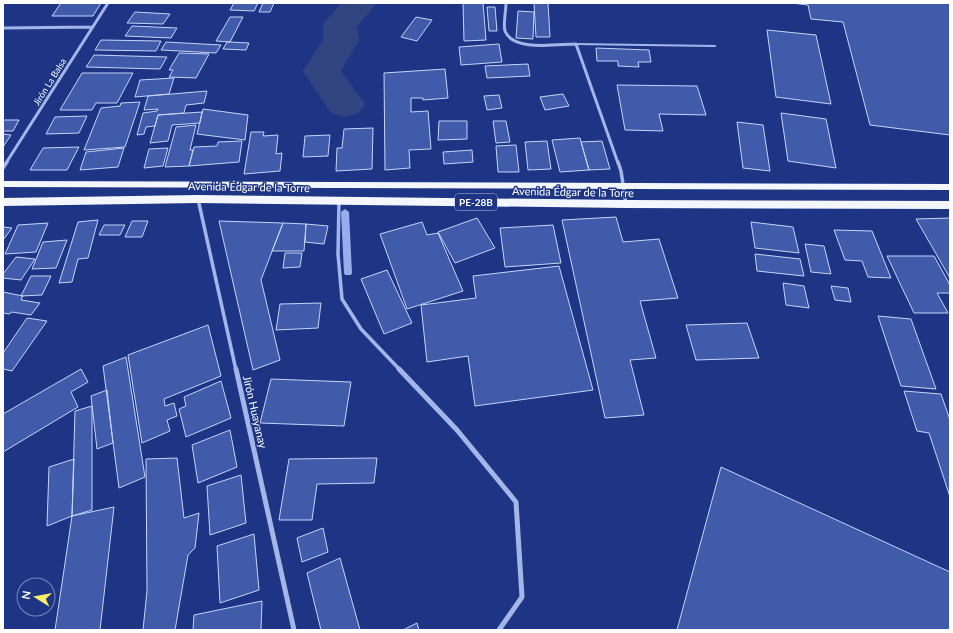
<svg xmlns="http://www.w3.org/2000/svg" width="953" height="633" viewBox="0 0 953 633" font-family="Lato,sans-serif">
<rect width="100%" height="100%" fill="#1d3584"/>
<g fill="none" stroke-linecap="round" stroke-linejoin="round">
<path fill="#97adec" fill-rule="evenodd" d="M345 209 349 212 352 273 351 275H345L344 273 341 212Z"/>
<path fill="#324480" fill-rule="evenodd" d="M341 3H377L357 26 359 40 341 71 365 104 359 113 345 117 331 113 303 71 323 40V24Z"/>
</g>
<path fill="#415bab" stroke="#c8d4f8" d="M61 3H101L93 16H52Z
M234 3H258L254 11 230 10Z
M263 3H274L270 12H259Z
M463 3H483L486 40 464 41Z
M534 3H548L550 37H536Z
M792 3H950V135L870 125 843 22 811 19 808 5Z
M487 7H495L497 31H489Z
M518 11 534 12 533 39 516 38Z
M135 12 170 14 163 24 127 23Z
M230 17H243L230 42 216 41Z
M416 17 432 20 417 41 401 37Z
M132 26 177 28 171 38 125 36Z
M767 30 816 35 831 104 776 97Z
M101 40 161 41 156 51 95 50Z
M166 42 221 45 216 53 161 50Z
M227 42H230L249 43 246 50 223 49Z
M499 44 502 62 461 65 459 47Z
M596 48 649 50 651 62H638L639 67 618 66V61H597Z
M179 53 209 54 196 78 169 77 173 70H169Z
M94 55 167 57 160 69 86 67Z
M528 64 530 76 487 78 485 66Z
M445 69 448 98 423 100V98H411V112L428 111 431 149 409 150 410 168 385 170 384 73Z
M82 73H133L117 103H96L92 110H60Z
M174 78 169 94 135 97 140 80Z
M617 85 697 86 706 115 659 114 663 131 625 130Z
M207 91 204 103 186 105 184 113 158 115 155 126 146 127 144 134 137 135 143 113 157 111 158 109 144 110 148 96Z
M563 94 569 106 545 110 540 97Z
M499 95 502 108 487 110 484 96Z
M140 102 125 147 84 150 101 108 120 106 121 103Z
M203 109 248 115 245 140 197 134Z
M202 112 200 123 172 125 168 141 150 143 158 115Z
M781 113 826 119 836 168 788 161Z
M87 116 79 133 46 134 55 117Z
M3 120H19L13 131H3Z
M439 121H467V139L438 140Z
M493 121H506L510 142 496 143Z
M737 122 763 125 770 171 743 168Z
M196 125 190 150H193L189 166 165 167 176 127Z
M373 128 372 169 336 171 337 148H342L344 129Z
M251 132H264L263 136 278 135 276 154 282 153 280 171 244 174Z
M3 134 11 135 3 147Z
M330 135 328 156 303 157 305 136Z
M580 138 589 170 560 172 552 140Z
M242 141 239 162 189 166 194 147 217 146 218 142Z
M547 141 551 169 528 170 525 142Z
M602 141 610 169 589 170 581 142Z
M516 145 519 172H498L496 146Z
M79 147 67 170H30L43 148Z
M124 148 118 167 80 170 86 152Z
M168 148 163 166 144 168 149 149Z
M472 150 473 162 444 164 443 152Z
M616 217 623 242 659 239 678 298 640 301 656 358 630 360 644 415 605 418 562 220Z
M477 218 495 248 455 263 438 232Z
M950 218V278L916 219Z
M98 220 88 258 78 259 72 282 59 283 78 222Z
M132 221H148L142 237H125Z
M219 221 283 223 261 280 280 360 253 370Z
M422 222 427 235 438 233 463 291 407 309 380 234Z
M751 222 793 227 799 253 755 248Z
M48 223 36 252 5 254 18 225Z
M283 223 306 224 304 251H272Z
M306 224 328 226 324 244 305 242Z
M104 225H125L120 235H99Z
M553 225 561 263 505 267 500 228Z
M3 227 12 228 3 240Z
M834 230 872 231 891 278 868 277 862 261 845 260Z
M67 240 56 268 32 269 43 242Z
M805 244 824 246 831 274 811 272Z
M285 253H302L300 267 283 268Z
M755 254 800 259 804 276 757 271Z
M887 256H934L950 285V293H937L948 313H914Z
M16 257 35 259 21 280 3 278V274Z
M559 266 593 390 475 406 468 356 427 362 421 305 476 298 473 276Z
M387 270 412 323 384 334 361 279Z
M31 276H51L42 295 21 296Z
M783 283 804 286 809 308 786 305Z
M831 286 848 288 851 302 835 300Z
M3 292 23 296 21 300 40 303 31 315 12 312 9 314 3 313Z
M321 303 318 328 276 330 280 304Z
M878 316 911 319 936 389 901 386Z
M27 318 47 321 12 371 3 369V353Z
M747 323 759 358 696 360 686 325Z
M208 325 221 376 164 399 165 406 174 403 177 416 167 420 170 431 142 443 128 355Z
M126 357 145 477 119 488 103 366Z
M81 369 88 382 71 392 78 407 3 452V414Z
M271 379 351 382 344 426 260 423Z
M221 381 231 418 186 437 179 409 186 406 184 397Z
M107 390 113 443 97 449 91 396Z
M904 391 941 394 950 420V497L929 433 917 431Z
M92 406V510L72 516 75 411Z
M230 430 237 467 198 483 192 445Z
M177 458 184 518 199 513 195 548 188 555 175 630H143L147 591 146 459Z
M377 458 374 483 317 484 312 520H279L289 459Z
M74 459 72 516 47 526 49 467Z
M721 467 950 572V630H677Z
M241 475 246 523 210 535 207 486Z
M114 507 100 630H55L72 516Z
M323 528 328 552 302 562 297 538Z
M254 534 259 590 220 603 217 546Z
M340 558 360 630H321L307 573Z
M262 601 261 630H193L194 615Z
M417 623 419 630H403Z"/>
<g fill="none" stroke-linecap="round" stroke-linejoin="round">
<path stroke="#a4b5ea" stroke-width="2" d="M576 44 715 46"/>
<path stroke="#a4b5ea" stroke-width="3" d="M506 3C506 11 503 24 505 31 513 52 558 44 576 44L618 163
M3 28 93 27
M6 163 108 3"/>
<path stroke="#a4b5ea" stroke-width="3.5" d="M618 162 621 171 626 204
M3 168 7 162
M198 199 236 370
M339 200 338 254 342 299 361 329 400 370"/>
<path stroke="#a4b5ea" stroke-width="5" d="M236 369 294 630
M399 369 457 430 516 502 522 597 499 630"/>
<path fill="#f4f6fe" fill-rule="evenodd" d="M3 181 950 184V190L3 187Z
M198 195 626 200 950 201V209L626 208 198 203 3 206V198Z"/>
</g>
<g text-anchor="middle" stroke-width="3" stroke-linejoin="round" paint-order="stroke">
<g font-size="9" fill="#fff" stroke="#1d3584">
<text transform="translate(50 82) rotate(-58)" y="3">Jirón La Balsa</text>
</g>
<rect fill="#1d3584" stroke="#bbc2da" stroke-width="1" x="455" y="194" width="42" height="16" rx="3"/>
<g font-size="10" font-weight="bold" fill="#fff">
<text x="476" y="206">PE-28B</text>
</g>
<g font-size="11" fill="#fff" stroke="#1d3584">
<text transform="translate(249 187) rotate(1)" y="4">Avenida Édgar de la Torre</text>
<text transform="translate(573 192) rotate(1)" y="4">Avenida Édgar de la Torre</text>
<text transform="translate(255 412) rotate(77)" y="4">Jirón Huayanay</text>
</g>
</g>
<rect width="953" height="633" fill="none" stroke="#ffffff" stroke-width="8"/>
<g transform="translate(36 597) rotate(281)"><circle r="19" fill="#1d3584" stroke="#7786b5"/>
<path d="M0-3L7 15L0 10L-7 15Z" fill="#fbed61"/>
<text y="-6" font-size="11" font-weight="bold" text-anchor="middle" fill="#ffffff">N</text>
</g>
</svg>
